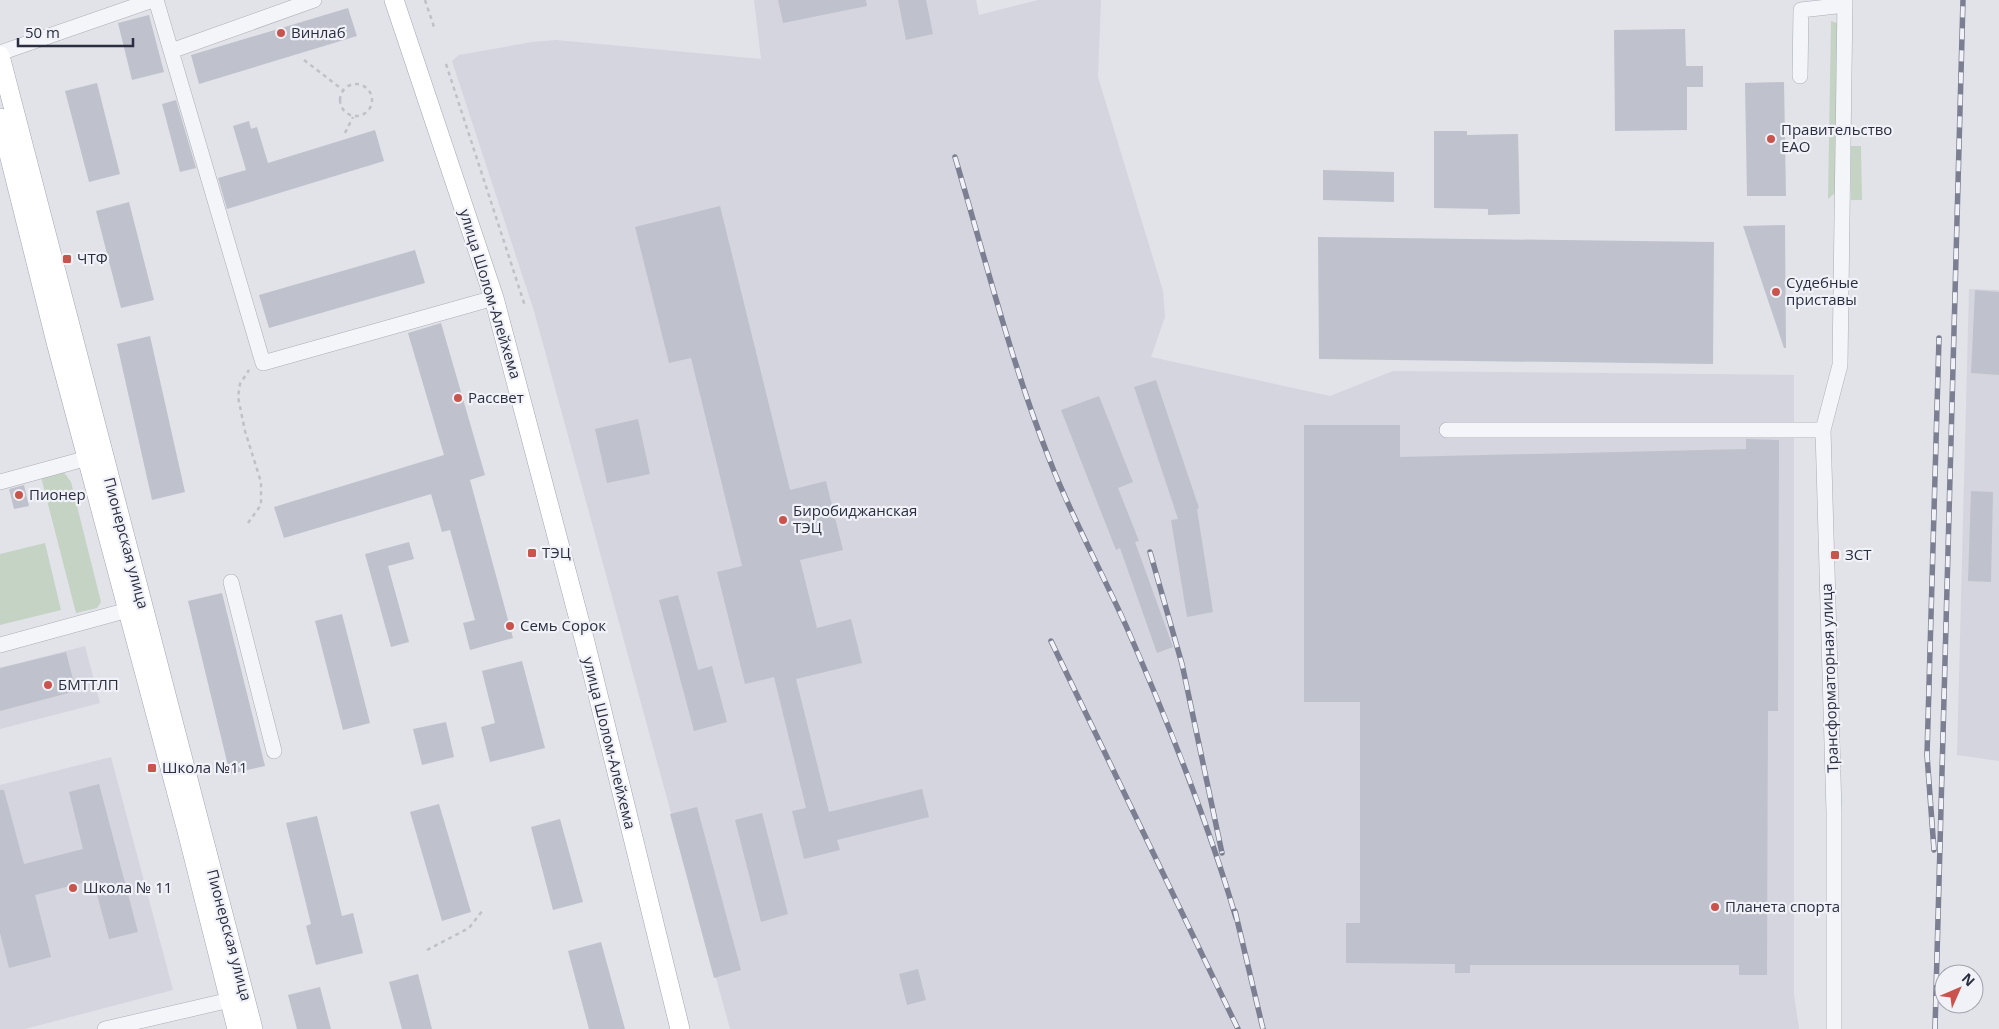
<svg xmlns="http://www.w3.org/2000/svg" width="1999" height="1029" viewBox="0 0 1999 1029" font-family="'Open Sans',sans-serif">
<rect width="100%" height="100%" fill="#e1e3e9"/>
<path fill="#d4d5de" d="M754 0H976L979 15 1038 0H1101L1098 77 1163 291 1165 317 1151 357 1330 396 1393 371 1794 375V995L1799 1029H730L534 311 452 61 459 55 532 42 556 40 761 59Z
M1969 289 1999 290V761L1957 755Z
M85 646 100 703 0 729V668Z
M111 757 173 990 25 1029H0V785Z"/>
<path fill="#c4d3c3" d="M1831 21 1837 23 1836 192 1828 199Z
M1851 146H1861L1862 200H1851Z
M63 471 71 482 101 602 97 608 76 613 41 477Z
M45 543 61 610 0 625V554Z"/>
<path fill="#bfc1cc" d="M778 0H866L867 6 783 23Z
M898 0H926L933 34 906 40Z
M348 8 357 36 199 84 191 55Z
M149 15 164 72 132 80 118 23Z
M1685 29 1686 66H1703V87H1687V130L1615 131 1614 30Z
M1784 82 1786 196H1747L1745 83Z
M97 83 120 174 89 182 65 91Z
M176 100 196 168 180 172 162 104Z
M249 121 251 129 257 127 268 163 375 130 384 161 227 209 218 178 246 170 233 126Z
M1434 131H1467V135L1518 134 1520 214 1488 215V209L1434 208Z
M1323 170 1394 172V202L1323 200Z
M129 202 154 300 121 308 96 211Z
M720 206 790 490 826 481 843 550 800 560 817 628 851 619 862 663 796 679 829 812 922 789 929 817 837 840 840 850 804 859 792 811 806 808 774 677 745 684 717 572 742 566 691 358 669 363 635 227Z
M1785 225 1786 348H1784L1743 226Z
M1318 237 1714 242 1713 364 1319 359Z
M415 250 425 283 269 328 259 295Z
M1975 290 1999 292V375L1971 373Z
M441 323 485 475 470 480 513 638 470 650 463 623 475 620 450 530 442 532 431 494 284 538 274 507 444 455 408 333Z
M150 336 185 492 152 500 117 344Z
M1156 380 1199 508 1197 509 1213 612 1187 617 1171 520 1178 519 1134 387Z
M1099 396 1133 482 1118 488 1139 541 1135 542 1173 647 1157 653 1120 548 1116 550 1061 410Z
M638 419 650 474 607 483 595 429Z
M1304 425H1400V457L1746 449V439L1779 440 1778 711H1768L1767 975H1739V965H1470V973H1455V964L1346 963V923H1360V702H1304Z
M24 485 29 506 14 509 9 489Z
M1971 491 1993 492 1991 582 1968 581Z
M409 542 414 559 388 566 409 642 391 647 365 554Z
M222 593 265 766 230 774 188 601Z
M678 595 698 670 712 666 727 722 694 731 659 600Z
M342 614 370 723 343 730 315 621Z
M66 652 76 691 0 711V668Z
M522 661 545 748 490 762 481 727 495 723 482 671Z
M446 722 454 757 422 765 413 729Z
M99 784 138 932 109 939 93 880 35 895 51 957 9 968 0 933V790H4L24 864 83 849 69 792Z
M439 804 471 912 442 921 410 812Z
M697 807 741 970 714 978 670 814Z
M762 813 788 914 761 922 735 820Z
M317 816 342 916 353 913 363 953 316 965 306 926 311 924 286 823Z
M560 819 583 902 553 910 531 827Z
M601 942 625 1029H589L568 951Z
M918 969 926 1000 907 1005 899 974Z
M418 974 432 1029H402L389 982Z
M320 987 331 1029H297L288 995Z"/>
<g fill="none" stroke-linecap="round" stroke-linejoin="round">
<defs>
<path id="minor" d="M156 0 263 363 494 298
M171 51 314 0
M0 53 153 0
M1800 76 1801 10 1845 5
M1447 430H1823
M0 482 88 458
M231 582 274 751
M0 645 128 610
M105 1029 230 1000
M1834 1029V812L1823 430 1840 365 1845 0"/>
<path id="major" d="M394 0 494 298 585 642 680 1029
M0 56 253 1029
M0 118 56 342 187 831 237 1029"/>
</defs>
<use href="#minor" stroke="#aaadb6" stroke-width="16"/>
<use href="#major" stroke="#a1a5b4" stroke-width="20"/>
<path stroke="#bfc1c8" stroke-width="2.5" stroke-dasharray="4 4" stroke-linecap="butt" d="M425 0 435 30
M304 60 343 90
M446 64 525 306
M340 100a16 16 0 1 1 32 0a16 16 0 1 1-32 0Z
M345 133 353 117
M248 523 261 505V482L245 431 238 397 240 384 249 370
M427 950 469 928 483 910"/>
<use href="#minor" stroke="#f4f5f8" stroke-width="15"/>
<use href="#major" stroke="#fff" stroke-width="19"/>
<defs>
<path id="rail" d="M955 157C985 258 1011 362 1050 461 1072 518 1102 572 1127 628 1168 722 1207 819 1236 918
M1150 552 1182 664 1222 853
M1051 641 1238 1029
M1934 850 1927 755 1939 338
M1235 911 1263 1029
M1935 1029 1963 0"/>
</defs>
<use href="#rail" stroke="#7c7f92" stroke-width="5.5"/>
<use href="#rail" stroke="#f1f2f7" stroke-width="4" stroke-dasharray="11" stroke-linecap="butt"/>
</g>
<g fill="#c8544d" stroke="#f1f2f7" stroke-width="2">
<circle cx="281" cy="33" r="5"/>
<circle cx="1771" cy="139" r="5"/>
<rect x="62" y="254" width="10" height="10" rx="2.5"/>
<circle cx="1776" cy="292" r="5"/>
<circle cx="458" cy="398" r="5"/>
<circle cx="19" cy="495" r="5"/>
<circle cx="783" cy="520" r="5"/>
<rect x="527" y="548" width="10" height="10" rx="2.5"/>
<rect x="1830" y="550" width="10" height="10" rx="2.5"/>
<circle cx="510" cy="626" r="5"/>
<circle cx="48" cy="685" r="5"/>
<rect x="147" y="763" width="10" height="10" rx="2.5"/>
<circle cx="73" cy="888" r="5"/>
<circle cx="1715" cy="907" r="5"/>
</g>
<g text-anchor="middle" stroke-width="4.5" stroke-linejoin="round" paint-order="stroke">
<g font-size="15" fill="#2a2e40" stroke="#f1f2f7" text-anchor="start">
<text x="291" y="38">Винлаб</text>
<text x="1781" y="135">Правительство<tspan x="1781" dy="17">ЕАО</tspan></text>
<text x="77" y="264">ЧТФ</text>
<text x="1786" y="288">Судебные<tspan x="1786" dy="17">приставы</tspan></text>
<text x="468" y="403">Рассвет</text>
<text x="29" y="500">Пионер</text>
<text x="793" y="516">Биробиджанская<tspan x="793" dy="17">ТЭЦ</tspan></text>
<text x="542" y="558">ТЭЦ</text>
<text x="1845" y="560">ЗСТ</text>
<text x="520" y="631">Семь Сорок</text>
<text x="58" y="690">БМТТЛП</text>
<text x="162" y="773">Школа №11</text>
<text x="83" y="893">Школа № 11</text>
<text x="1725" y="912">Планета спорта</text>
</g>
<g font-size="15" fill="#2a2e40" stroke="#f1f2f7">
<text transform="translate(490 294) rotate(73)" y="5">улица Шолом-Алейхема</text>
<text transform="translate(126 543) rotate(75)" y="5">Пионерская улица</text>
<text transform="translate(1830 678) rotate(-92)" y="5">Трансформаторная улица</text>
<text transform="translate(609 743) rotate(76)" y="5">улица Шолом-Алейхема</text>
<text transform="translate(229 935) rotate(75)" y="5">Пионерская улица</text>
</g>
</g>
<g transform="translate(1959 989) rotate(45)"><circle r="24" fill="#f1f2f7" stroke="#a1a4ae"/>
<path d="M0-4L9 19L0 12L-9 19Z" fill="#c8544d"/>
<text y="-8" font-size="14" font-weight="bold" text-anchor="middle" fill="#2a2e40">N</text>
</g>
<path d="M18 38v8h115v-8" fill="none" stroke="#2a2e40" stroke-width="2.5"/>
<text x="25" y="38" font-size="15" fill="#2a2e40" stroke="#f1f2f7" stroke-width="4" paint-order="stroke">50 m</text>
</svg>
